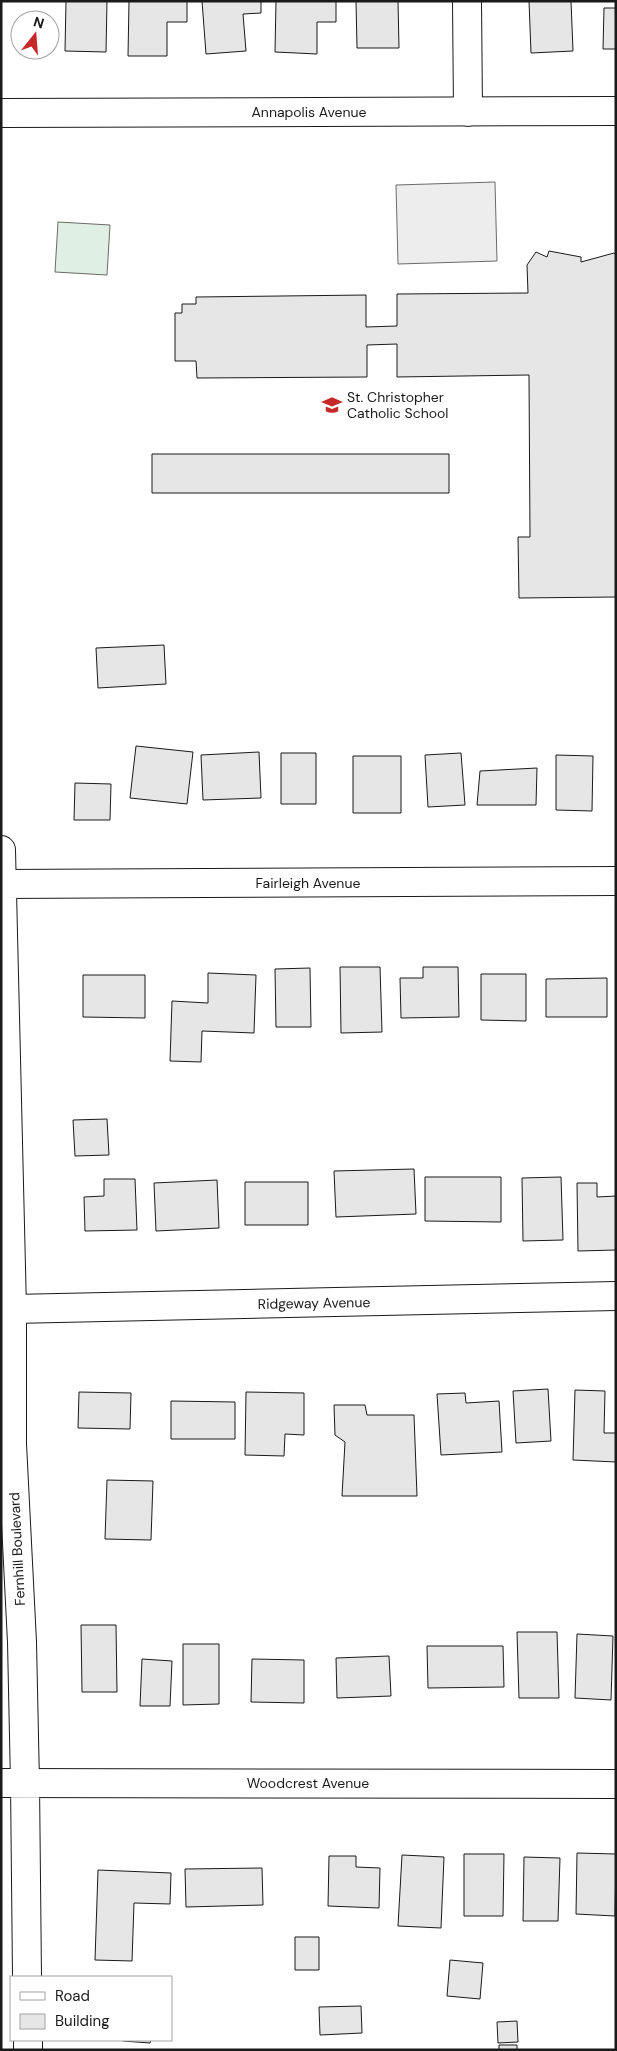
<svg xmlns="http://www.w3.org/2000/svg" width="617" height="2051" viewBox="0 0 617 2051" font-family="'DM Sans',sans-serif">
<rect width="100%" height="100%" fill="#fff"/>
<path fill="#e0efe3" stroke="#6a6a6a" d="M58 222 110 225 107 275 55 272Z"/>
<path fill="#ededed" stroke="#6a6a6a" d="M495 182 497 261 398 264 396 185Z"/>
<path fill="#e6e6e6" stroke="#1a1a1a" d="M66 1H107L106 52 65 51Z
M129 1H187V22H167V56H128Z
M202 1H261V13L243 14 246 51 206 54Z
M276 1H336V22H317V54L275 52Z
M356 1H398L399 48H357Z
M529 1H571L573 51 531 53Z
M604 8H616V49H603Z
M549 251 581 257V262L614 253 616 255V597L519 598 518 537H530L529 375 397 377V344L367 345V377L197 378 196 361H175V313H182V304H196V297L366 295V327L397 326V294L528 293 527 265 536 252 547 257Z
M152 454H449V493H152Z
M164 645 166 684 98 688 96 648Z
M136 746 193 752 187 804 130 798Z
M259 752 261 798 203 800 201 755Z
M281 753H316V804H281Z
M461 753 465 805 428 807 425 755Z
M556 755 593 756 592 811 556 810Z
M353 756H401V813H353Z
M537 768 536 805H477L480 771Z
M75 783 111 784 110 820H74Z
M340 967H380L382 1032 341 1033Z
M423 967H458L459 1017 401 1018 400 978H423Z
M310 968 311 1027H276L275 969Z
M208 973 256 975 254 1033 202 1031 201 1062 170 1061 172 1001 208 1003Z
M481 974H526V1021L481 1020Z
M83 975H145V1018L83 1017Z
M607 978V1017H546V979Z
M107 1119 109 1155 75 1156 73 1120Z
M414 1169 416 1214 336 1217 334 1171Z
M425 1177H501V1222L425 1221Z
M561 1177 563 1240 523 1241 522 1178Z
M104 1179H135L137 1230 85 1231 84 1197 104 1196Z
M217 1180 219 1228 156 1231 154 1183Z
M245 1182H308V1225H245Z
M577 1183H597V1197L616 1196V1250L578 1251Z
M548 1389 551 1441 516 1443 513 1391Z
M575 1390 605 1391 604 1433H616V1462L573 1460Z
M79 1392 131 1393 130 1429 78 1428Z
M246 1392 304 1393V1435L285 1434 284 1456 245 1455Z
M465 1393 466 1403 499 1401 502 1452 441 1455 437 1394Z
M171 1401 235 1402V1439H171Z
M334 1405H365L367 1415H414L417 1496H342L345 1442 335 1435Z
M107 1480 153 1481 151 1540 105 1539Z
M81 1625H116L117 1692H82Z
M517 1632H557L559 1698H519Z
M577 1634 613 1636 611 1700 575 1698Z
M183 1644H219V1704L183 1705Z
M427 1646H503L504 1687 428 1688Z
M389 1656 391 1696 337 1698 336 1658Z
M142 1659 172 1661 170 1706H140Z
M252 1659 304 1660V1703L251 1702Z
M577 1853 616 1854 615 1916 576 1914Z
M464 1854H504L503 1916H464Z
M402 1855 444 1857 441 1928 398 1926Z
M329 1856H356V1867L380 1868 379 1908 328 1906Z
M524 1857 560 1858 558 1921H523Z
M262 1868 263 1905 186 1907 185 1869Z
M98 1870 171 1873 170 1904 134 1903 132 1961 95 1960Z
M295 1937H319V1970H295Z
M450 1960 483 1963 480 1999 447 1996Z
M361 2006 362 2033 320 2035 319 2007Z
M517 2021 518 2042 498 2043 497 2022Z
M123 2040H151L150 2043 123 2041Z
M499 2045H517V2050H499Z"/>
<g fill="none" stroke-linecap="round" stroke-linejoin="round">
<defs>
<path id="minor" d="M467 1 468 112
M1 113 616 111
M1 850 12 1309V1444L22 1642 25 1783 27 1977
M1 884 616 881
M12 1309 616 1296
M1 1783 616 1784
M28 2040V2050"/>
</defs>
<use href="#minor" stroke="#1a1a1a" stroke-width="30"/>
<use href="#minor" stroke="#fff" stroke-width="28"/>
</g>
<defs>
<symbol id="school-bare" viewBox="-9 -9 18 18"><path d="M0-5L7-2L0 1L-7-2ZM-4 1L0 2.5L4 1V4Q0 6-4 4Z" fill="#c62828" stroke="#fff" stroke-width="2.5" paint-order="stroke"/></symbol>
</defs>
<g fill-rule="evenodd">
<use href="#school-bare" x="318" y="391" width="28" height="28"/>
</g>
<g text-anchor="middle" stroke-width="4" stroke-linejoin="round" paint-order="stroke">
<g font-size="14" fill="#1a1a1a" stroke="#fff">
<text x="309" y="117">Annapolis Avenue</text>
<text x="308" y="888">Fairleigh Avenue</text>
<text transform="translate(314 1303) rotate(-1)" y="5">Ridgeway Avenue</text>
<text transform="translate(17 1549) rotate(-93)" y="5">Fernhill Boulevard</text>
<text x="308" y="1788">Woodcrest Avenue</text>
</g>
<g font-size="14" fill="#1a1a1a" stroke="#fff" text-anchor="start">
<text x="347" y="402">St. Christopher<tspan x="347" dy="16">Catholic School</tspan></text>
</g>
</g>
<rect width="617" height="2051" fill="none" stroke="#1a1a1a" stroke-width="5"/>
<rect x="10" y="1976" width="162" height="65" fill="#ffffff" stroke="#a3a3a3"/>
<rect x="20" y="1992" width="25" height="8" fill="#ffffff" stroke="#a3a3a3"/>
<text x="55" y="2001" font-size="15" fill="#1a1a1a">Road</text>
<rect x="20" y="2014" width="25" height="15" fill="#e6e6e6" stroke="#a3a3a3"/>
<text x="55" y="2026" font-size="15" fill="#1a1a1a">Building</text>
<g transform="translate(35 35) rotate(17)"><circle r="24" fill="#ffffff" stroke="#a3a3a3"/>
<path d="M0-4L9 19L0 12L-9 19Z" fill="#c62828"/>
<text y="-8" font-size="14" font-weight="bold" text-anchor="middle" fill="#1a1a1a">N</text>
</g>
</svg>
